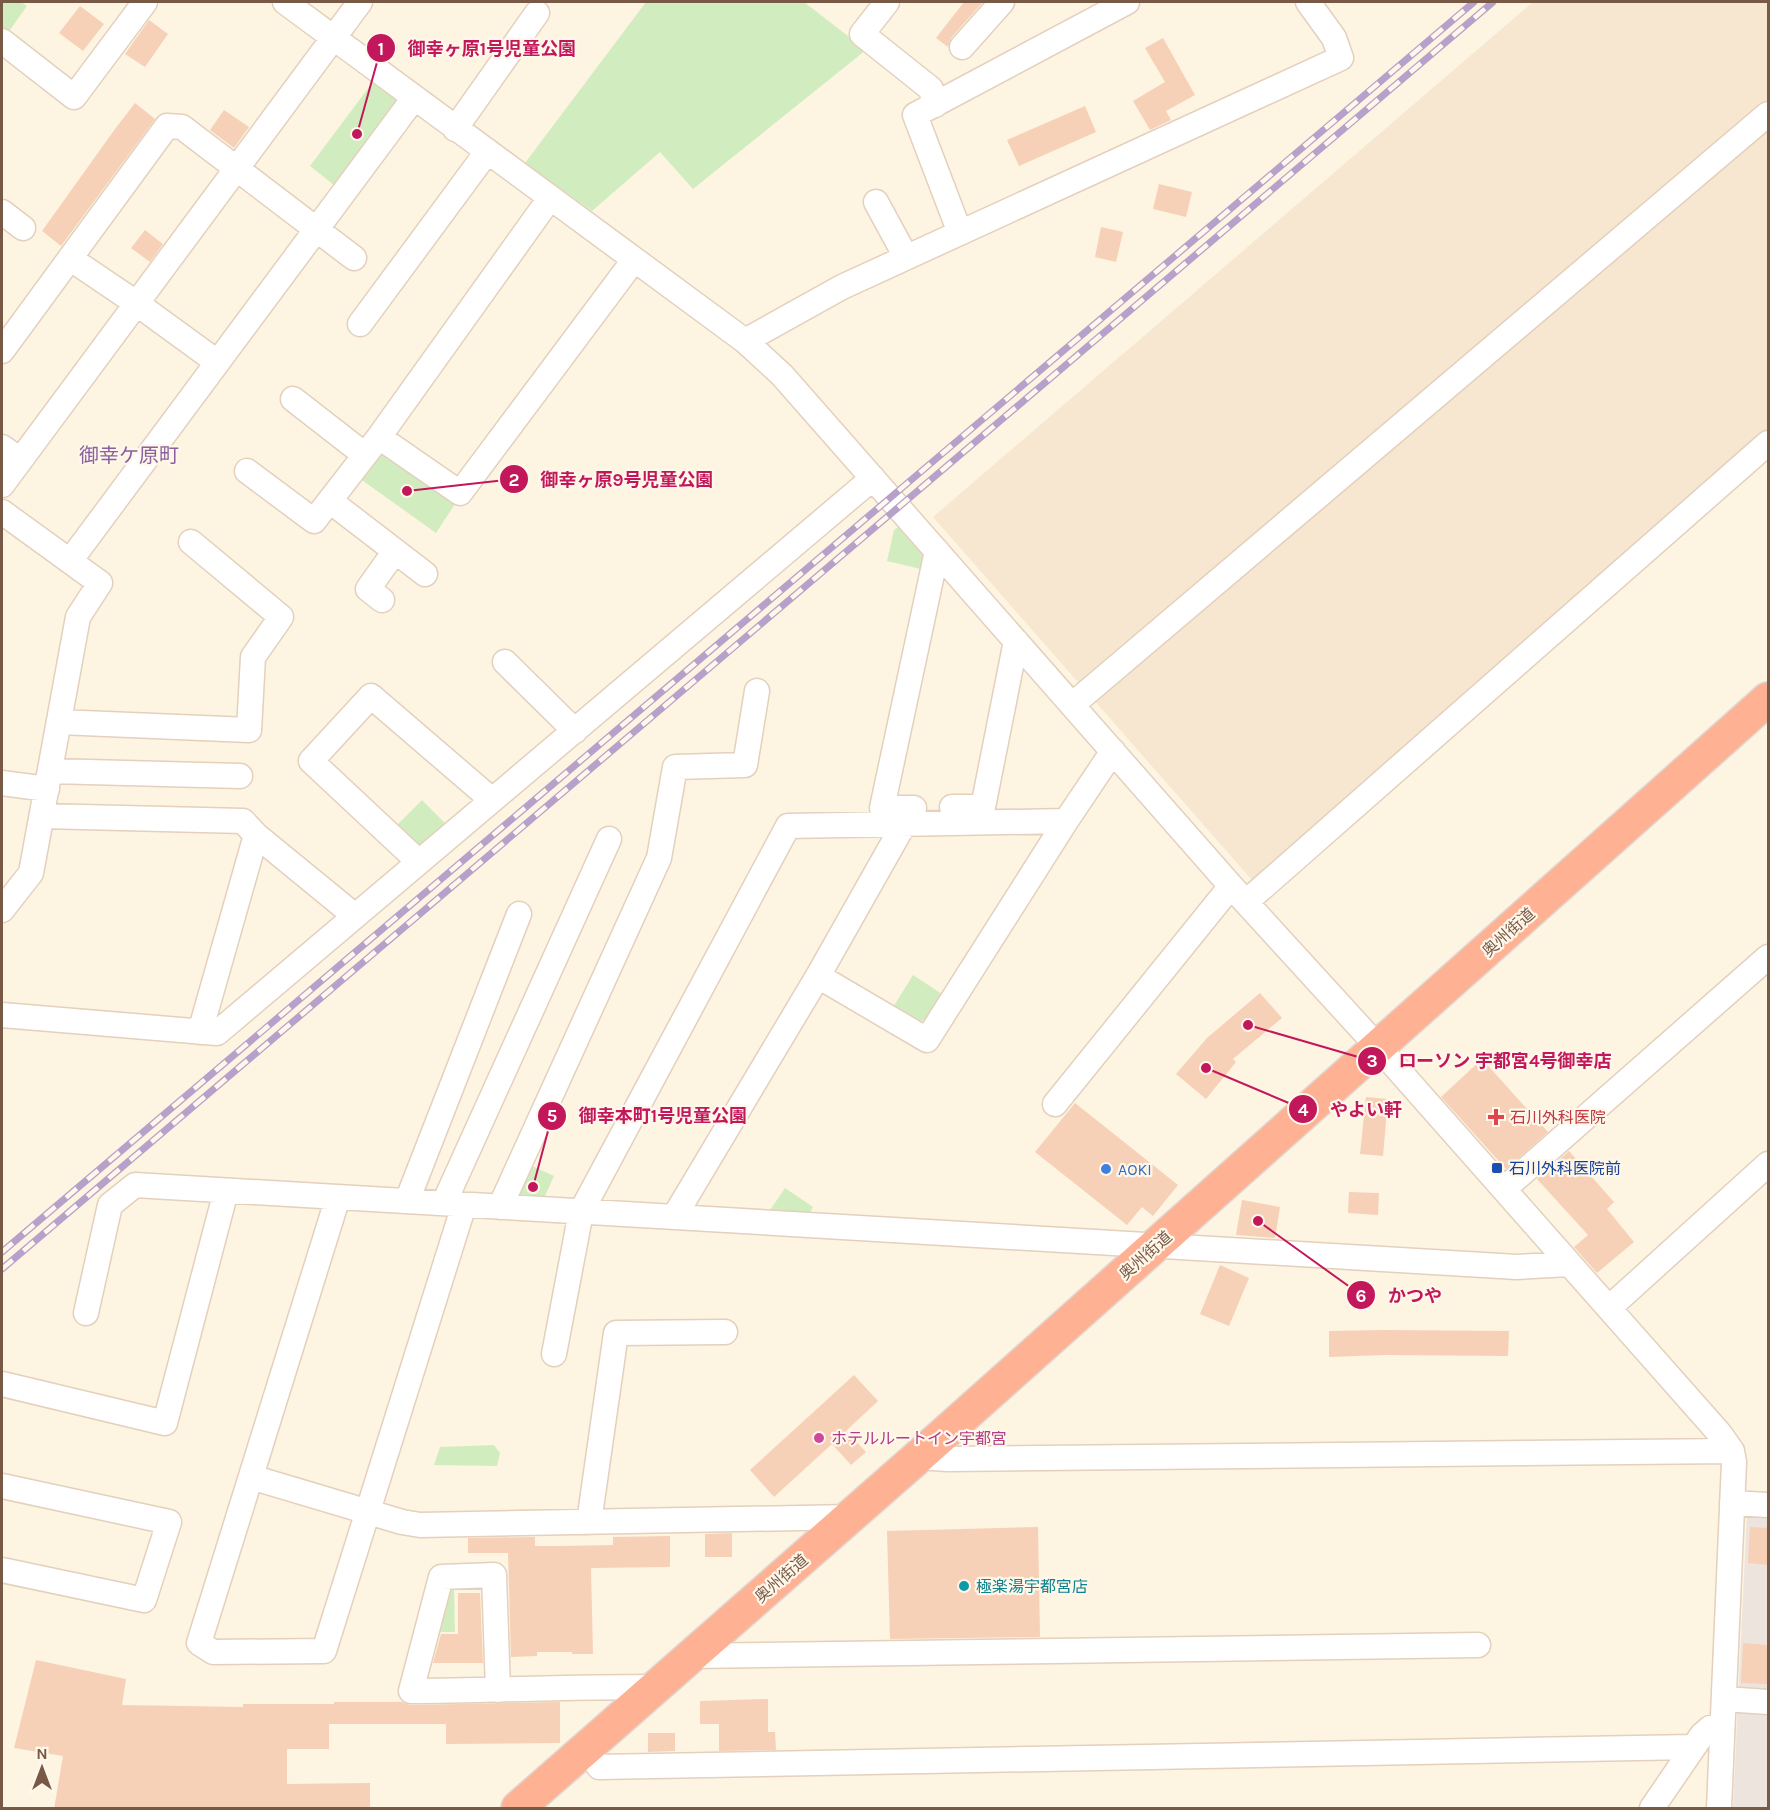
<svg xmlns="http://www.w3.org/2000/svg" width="1770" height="1810" viewBox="0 0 1770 1810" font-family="Karla,'Noto Sans JP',sans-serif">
<rect width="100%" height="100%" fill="#fef4e2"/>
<path fill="#f7e6d0" d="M1533 2H1768V431L1252 880 933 517Z"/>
<path fill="#ede5dd" d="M1747 1511 1768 1512V1808H1733Z"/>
<path fill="#d1edbf" d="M2 2H21L27 6 5 37 2 34Z
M646 2H804L866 50 693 189 660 152 592 211 525 163Z
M375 79 405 103 339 189 310 166Z
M384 453 455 504 436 533 359 478 376 454Z
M899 526 927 557 925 570 887 561 894 530Z
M422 800 450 828 419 847 395 827Z
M913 975 945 996 930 1019 915 1022 892 1009Z
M528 1164 554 1176 540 1207 512 1198Z
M785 1188 813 1207 805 1222 764 1219Z
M494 1445 500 1453 497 1466 434 1465 440 1447Z
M454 1589 455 1632H435L447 1590Z"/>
<path fill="#f6d1b7" d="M964 2H983L951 38 948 47 936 38Z
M80 6 104 24 83 51 59 33Z
M149 20 168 34 145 67 125 54Z
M1163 38 1195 95 1166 111 1171 120 1150 130 1133 101 1165 82 1145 48Z
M135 103 155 119 61 246 42 231 115 129Z
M1085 106 1096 132 1019 166 1007 140Z
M224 110 249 127 234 148 210 130Z
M1159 184 1192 192 1186 217 1153 209Z
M1101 227 1123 232 1116 262 1095 257Z
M145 230 163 244 150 262 131 248Z
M1260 993 1282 1018 1233 1059 1236 1062 1206 1099 1176 1074 1207 1038Z
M1482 1059 1548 1132 1506 1169 1441 1097Z
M1366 1097 1388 1099 1383 1156 1360 1154Z
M1075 1103 1178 1185 1153 1216 1142 1207 1127 1225 1035 1152Z
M1569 1151 1614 1202 1607 1209 1634 1242 1597 1273 1574 1247 1588 1235 1537 1179Z
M1349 1192 1379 1193 1378 1215 1348 1213Z
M1242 1200 1280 1207 1275 1238 1236 1235Z
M1220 1265 1249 1278 1229 1326 1200 1314Z
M1384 1330 1509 1331 1508 1356 1385 1355 1329 1357V1331Z
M854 1375 878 1401 846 1431 866 1452 851 1465 832 1444 774 1497 750 1470Z
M1038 1527 1040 1637 890 1639 887 1531Z
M1750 1527 1768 1528V1565L1748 1563Z
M732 1533V1557H705V1534Z
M670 1536V1567L591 1568 593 1654H572V1652H537V1656L511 1657 508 1553H468V1538L535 1537V1546H558L613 1545V1537Z
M458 1593H480L483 1663H433L441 1634H458Z
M1743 1643 1768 1645V1684L1741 1683Z
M36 1660 126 1679 122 1705 243 1707V1704H334V1702H402L411 1705 560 1702V1743L446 1744V1724H329V1749H287V1784L370 1783V1809H54L63 1756 14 1748Z
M768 1699V1732H775L776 1750 719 1751V1724H700V1701Z
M648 1733H675V1751L648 1752Z"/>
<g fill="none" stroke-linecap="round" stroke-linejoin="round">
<defs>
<path id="minor" d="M285 2 745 341 782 375 1231 886 1378 1047 1720 1434 1732 1451 1734 1462 1719 1808
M887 2 862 34 931 89 935 105
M2 41 74 97 145 2
M962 47 1002 2
M455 129 537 13
M876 202 906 257
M2 212 23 228
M960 233 915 115 1127 2
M71 259 136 303 217 362
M360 324 487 152
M745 341 842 287 1341 58 1334 38 1308 2
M2 351 167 126 182 127 354 258
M293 399 365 455
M379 437 550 198
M2 447 20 460
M247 471 314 521 379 437 460 493 634 260
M2 485 360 2
M330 501 425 574
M2 512 100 583 78 617 31 873 2 910
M70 561 414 98
M382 600 368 589 395 551
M505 662 575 731
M1072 705 1768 114
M59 722 249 730 253 657 281 617 191 542
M50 771 240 776
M2 783 47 789
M952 807H983L1016 641
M914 808H882L937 551
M42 816 243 821 256 835 200 1032
M256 835 355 916
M419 862 311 761 371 696 492 800
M1246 902 1768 443
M818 976 927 1040 1066 821 1113 751
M2 1015 217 1033 873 478
M1055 1104 1231 886
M1504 1189 1768 957
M338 1197 199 1643 213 1652 324 1651 464 1205
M407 1201 519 914
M444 1203 609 839
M500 1207 659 858 675 767 745 765 757 691
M674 1217 818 976 904 824
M1609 1308 1768 1164
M86 1313 110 1205 135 1185 1517 1267 1569 1264
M554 1354 581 1212 788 826 1066 821
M2 1384 165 1423 226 1191
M918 1457 948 1459 1732 1451
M251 1477 402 1522 420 1525 850 1517
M2 1486 169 1522 144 1600 2 1570
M1732 1503 1768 1505
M589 1522 616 1333 725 1332
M692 1656 1478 1645
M498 1690 494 1575 441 1577 411 1691C493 1690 574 1687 656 1687
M1724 1699 1768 1702
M586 1748 599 1767 1693 1747
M1652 1808 1702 1735 1710 1728 1722 1725"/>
<path id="highway" d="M518 1808 918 1457 1768 699"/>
</defs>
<use href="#minor" stroke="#e3d0bd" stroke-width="27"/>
<use href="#highway" stroke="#dfd7d3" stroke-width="36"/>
<use href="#minor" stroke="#fff" stroke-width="24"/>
<use href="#highway" stroke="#feb193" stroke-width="33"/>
<defs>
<path id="rail" d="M2 1252 1474 2
M2 1269 1493 2"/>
</defs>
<use href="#rail" stroke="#b7a0c9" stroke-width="7"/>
<use href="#rail" stroke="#fff7ea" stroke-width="4.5" stroke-dasharray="14" stroke-linecap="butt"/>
</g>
<path fill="#e0444e" stroke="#fff7ea" stroke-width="2" d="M1493 1108h6v6h6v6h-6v6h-6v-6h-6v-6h6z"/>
<rect fill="#1a4fb4" stroke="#fff7ea" stroke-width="2" x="1491" y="1162" width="12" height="12" rx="3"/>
<circle fill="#3f7fe0" stroke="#fff7ea" stroke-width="2" cx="1106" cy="1169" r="6"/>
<circle fill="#d1479c" stroke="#fff7ea" stroke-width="2" cx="819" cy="1438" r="6"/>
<circle fill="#0f9aa8" stroke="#fff7ea" stroke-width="2" cx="964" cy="1586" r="6"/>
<g text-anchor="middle" stroke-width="4.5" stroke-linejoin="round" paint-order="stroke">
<g font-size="16" fill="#785946" stroke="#fff7ea">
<text transform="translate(1508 932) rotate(-42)" y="6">奥州街道</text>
<text transform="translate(1145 1255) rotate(-42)" y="6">奥州街道</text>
<text transform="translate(781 1578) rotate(-41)" y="6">奥州街道</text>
</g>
<g font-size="16" fill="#be3a42" stroke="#fff7ea" text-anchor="start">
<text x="1510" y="1123">石川外科医院</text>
</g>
<g font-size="16" fill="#164399" stroke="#fff7ea" text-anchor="start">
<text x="1509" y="1174">石川外科医院前</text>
</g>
<g font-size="16" fill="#366cbe" stroke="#fff7ea" text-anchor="start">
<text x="1118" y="1175">AOKI</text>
</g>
<g font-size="16" fill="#b23c85" stroke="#fff7ea" text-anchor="start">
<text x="831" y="1444">ホテルルートイン宇都宮</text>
</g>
<g font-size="16" fill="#0d838f" stroke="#fff7ea" text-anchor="start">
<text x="976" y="1592">極楽湯宇都宮店</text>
</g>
<g font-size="20" fill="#8a619d" stroke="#fff7ea">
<text x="129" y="462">御幸ケ原町</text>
</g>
</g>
<path fill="none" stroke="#c2185b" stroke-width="2" d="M357 134L381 48M407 491L514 479M1248 1025L1372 1061M1206 1068L1303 1109M533 1187L552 1116M1258 1221L1361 1295"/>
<g fill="#c2185b" stroke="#fff7ea" stroke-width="2">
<circle cx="357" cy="134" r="6"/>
<circle cx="407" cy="491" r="6"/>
<circle cx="1248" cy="1025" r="6"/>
<circle cx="1206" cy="1068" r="6"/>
<circle cx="533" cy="1187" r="6"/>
<circle cx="1258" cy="1221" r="6"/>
<circle cx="381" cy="48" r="15"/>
<circle cx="514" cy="479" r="15"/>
<circle cx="1372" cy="1061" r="15"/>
<circle cx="1303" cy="1109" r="15"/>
<circle cx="552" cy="1116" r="15"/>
<circle cx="1361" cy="1295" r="15"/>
</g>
<g font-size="18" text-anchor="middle" font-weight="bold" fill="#fff">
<text x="381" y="55">1</text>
<text x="514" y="486">2</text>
<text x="1372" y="1067">3</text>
<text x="1303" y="1116">4</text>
<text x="552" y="1122">5</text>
<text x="1361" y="1302">6</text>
</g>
<g font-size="18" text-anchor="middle" font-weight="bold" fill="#c2185b" stroke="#fff7ea" stroke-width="4.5" stroke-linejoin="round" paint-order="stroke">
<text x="492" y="55">御幸ヶ原1号児童公園</text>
<text x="627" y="486">御幸ヶ原9号児童公園</text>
<text x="1505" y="1067">ローソン 宇都宮4号御幸店</text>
<text x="1366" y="1116">やよい軒</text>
<text x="663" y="1122">御幸本町1号児童公園</text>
<text x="1415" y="1302">かつや</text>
</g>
<rect width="1770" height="1810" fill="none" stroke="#785946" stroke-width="6"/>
<g transform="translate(42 1768)" stroke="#fff7ea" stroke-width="4.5" paint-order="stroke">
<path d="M0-4.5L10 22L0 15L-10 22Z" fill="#785946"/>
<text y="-9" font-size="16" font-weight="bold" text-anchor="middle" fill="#785946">N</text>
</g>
</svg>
